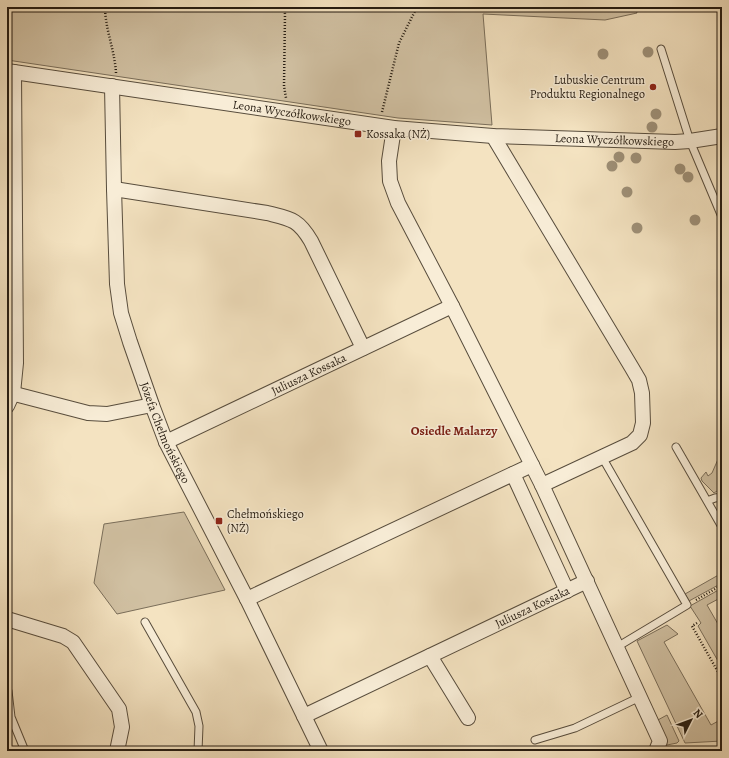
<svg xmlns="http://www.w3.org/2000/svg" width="729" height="758" viewBox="0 0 729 758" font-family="Alegreya,serif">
<rect width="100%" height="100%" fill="#f4e3c1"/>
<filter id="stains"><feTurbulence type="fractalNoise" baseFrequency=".005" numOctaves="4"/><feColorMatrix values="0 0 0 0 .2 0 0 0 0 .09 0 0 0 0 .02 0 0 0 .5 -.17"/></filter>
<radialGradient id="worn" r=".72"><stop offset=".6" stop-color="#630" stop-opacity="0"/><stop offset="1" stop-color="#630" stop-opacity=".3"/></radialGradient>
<path fill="#d1c1a3" stroke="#7a6e5a" d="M7 7H635L637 13 605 20 483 14 492 125 398 118 7 60Z
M722 450V491H717L714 493 702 481 701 478 706 472 708 476 712 473Z
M184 512 225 590 117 614 94 583 104 524Z
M722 573V583L689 601 685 594Z
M722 588V597L707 605 722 631V668L698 626 701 623 690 606Z
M667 625 678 634 664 642 711 725 722 719V741L685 743 637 641Z
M667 715 679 741 677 743 667 745 656 721Z"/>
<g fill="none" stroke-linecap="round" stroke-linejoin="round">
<defs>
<path id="service" d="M661 49 690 141 722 217
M676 447 722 527
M602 457 687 605 617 647
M707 501 715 498 722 497
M145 622 196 712 199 726 198 751
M8 691 11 717 25 751
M535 740 575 728 640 697"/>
<g id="minor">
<path id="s1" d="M7 71 394 128 493 136 675 142 690 141 722 136"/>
<path id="s2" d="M112 86 114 189 117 284 121 313 130 342 152 405 166 442 247 599 321 751"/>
<path d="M394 128 389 161 390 181 398 203 452 306 542 485 660 741 656 751"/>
<path d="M493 136 632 368 639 380 642 393 643 423 640 435 632 443 542 485"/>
<path d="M114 189 267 213C291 219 298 219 311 241L363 348"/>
<path d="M7 392 88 413 107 414 152 405"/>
<path d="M7 406 13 393 16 363 14 72"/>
<path id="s3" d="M166 442 452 306"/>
<path d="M513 474 567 591"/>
<path d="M247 599 532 465"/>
<path d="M7 619 63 636 73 642 119 709 122 727 117 751"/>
<path d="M430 656 468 718"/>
<path id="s4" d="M304 716 587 581"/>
</g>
</defs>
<use href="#service" stroke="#584d3d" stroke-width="9"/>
<use href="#minor" stroke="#584d3d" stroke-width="16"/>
<path stroke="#241b11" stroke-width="2.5" stroke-dasharray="1 2" stroke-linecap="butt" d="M105 7C105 29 115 51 116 73
M284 7 285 14 284 86 286 98
M382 112 399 43 417 7
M722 159 720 166 722 174
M696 600 722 585
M697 623 692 626 722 679"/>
<use href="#service" stroke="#f8edd7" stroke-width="7"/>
<use href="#minor" stroke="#f8edd7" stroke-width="14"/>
</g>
<g fill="#9e9078">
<circle cx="648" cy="52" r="5.5"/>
<circle cx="603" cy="54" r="5.5"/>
<circle cx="656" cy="114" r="5.5"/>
<circle cx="652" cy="127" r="5.5"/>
<circle cx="619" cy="157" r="5.5"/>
<circle cx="636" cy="158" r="5.5"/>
<circle cx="612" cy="166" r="5.5"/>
<circle cx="680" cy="169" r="5.5"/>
<circle cx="688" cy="177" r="5.5"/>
<circle cx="627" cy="192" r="5.5"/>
<circle cx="695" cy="220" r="5.5"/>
<circle cx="637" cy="228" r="5.5"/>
</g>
<g fill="#8f2418" stroke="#f8edd7" stroke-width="1.5">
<circle cx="653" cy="87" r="4"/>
<rect x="354" y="130" width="8" height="8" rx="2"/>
<rect x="215" y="517" width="8" height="8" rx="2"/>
</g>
<g text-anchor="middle" stroke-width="3" stroke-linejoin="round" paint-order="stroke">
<g font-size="12" fill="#241b11" stroke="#f8edd7" text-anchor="start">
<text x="645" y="84" text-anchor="end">Lubuskie Centrum<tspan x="645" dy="14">Produktu Regionalnego</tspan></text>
<text x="366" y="138">Kossaka (NŻ)</text>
<text x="227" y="518">Chełmońskiego<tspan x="227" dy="14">(NŻ)</tspan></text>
</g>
<g font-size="12" fill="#241b11" stroke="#f8edd7">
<text dy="4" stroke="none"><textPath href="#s1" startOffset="288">Leona Wyczółkowskiego</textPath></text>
<text dy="4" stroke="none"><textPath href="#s1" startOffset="612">Leona Wyczółkowskiego</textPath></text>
<text dy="4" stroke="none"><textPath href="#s3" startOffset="158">Juliusza Kossaka</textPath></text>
<text dy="4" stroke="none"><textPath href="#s2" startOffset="355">Józefa Chełmońskiego</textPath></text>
<text dy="4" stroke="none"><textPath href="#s4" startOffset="253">Juliusza Kossaka</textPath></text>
</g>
<g font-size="13" font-weight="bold" fill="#7a1f14" stroke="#f8edd7">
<text x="454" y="435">Osiedle Malarzy</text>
</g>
</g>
<rect width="729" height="758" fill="none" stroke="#f4e3c1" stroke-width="24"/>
<rect x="8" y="8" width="713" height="742" fill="none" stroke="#241b11" stroke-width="2"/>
<rect x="12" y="12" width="705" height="734" fill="none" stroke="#241b11"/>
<g transform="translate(691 720) rotate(48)" stroke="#f8edd7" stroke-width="3" paint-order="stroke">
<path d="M0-3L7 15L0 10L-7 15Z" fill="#241b11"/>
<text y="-6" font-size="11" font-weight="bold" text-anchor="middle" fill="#241b11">N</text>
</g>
<rect width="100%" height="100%" filter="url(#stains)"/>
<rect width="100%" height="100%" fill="url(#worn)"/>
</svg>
